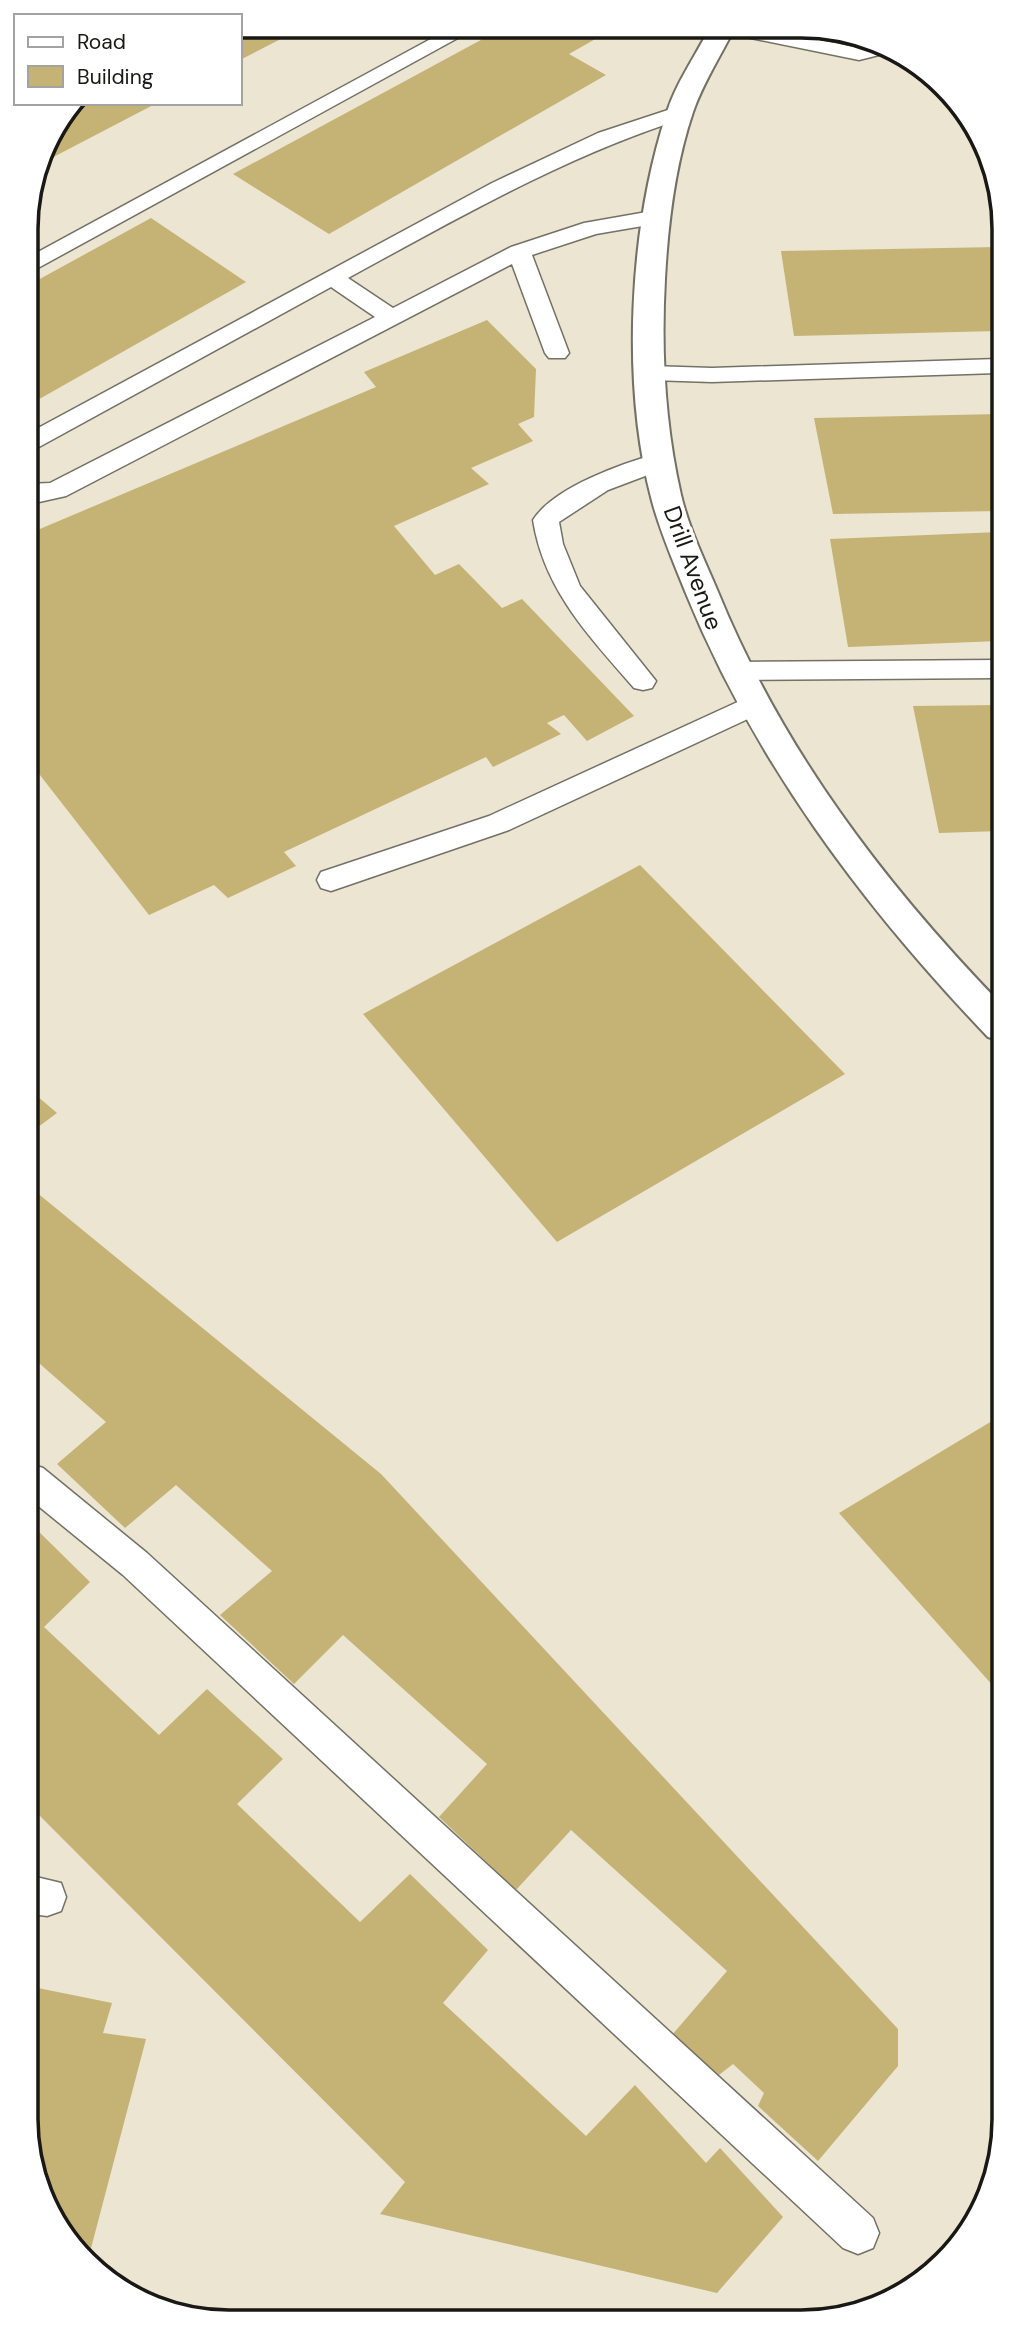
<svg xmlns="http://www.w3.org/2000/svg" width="1031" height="2349" viewBox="0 0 1031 2349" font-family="'DM Sans',sans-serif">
<rect width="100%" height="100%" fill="#f5f2e5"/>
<path fill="#ebe5d1" d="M240 26 841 30 936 77 998 176 1004 2133 989 2197 955 2253 855 2316 190 2319 95 2272 33 2173 27 216 47 140 75 103H240Z"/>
<path fill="#c5b375" d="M240 26 304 27 240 60Z
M503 28 613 29 569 54 606 75 329 234 233 174Z
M75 103H157L40 164 47 140Z
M151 218 246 282 27 406V286Z
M998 247V331L794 336 781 251Z
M487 320 536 369 534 417 518 424 533 441 471 468 489 484 394 526 435 575 459 564 502 608 522 599 634 716 587 741 564 715 547 723 561 734 493 767 486 757 284 852 296 866 228 898 214 885 149 915 29 761 28 534 376 387 364 372Z
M999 414V511L833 514 814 418Z
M999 532V641L848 647 830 539Z
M999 705 1000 831 939 833 913 706Z
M640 865 845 1074 557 1242 363 1014Z
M30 1090 57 1113 30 1133Z
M30 1187 381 1474 898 2029V2066L818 2161 758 2106 764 2093 733 2064 719 2075 672 2035 727 1971 571 1830 516 1890 439 1817 487 1764 343 1635 294 1684 220 1615 272 1571 176 1485 125 1528 57 1464 106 1422 31 1356Z
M1002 1415 1003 1697 839 1513Z
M31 1524 90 1582 44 1627 159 1735 207 1689 283 1759 237 1804 360 1922 410 1874 488 1950 443 2003 586 2136 635 2085 706 2163 720 2148 783 2217 717 2293 380 2214 405 2182 32 1808Z
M33 1987 112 2003 103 2033 146 2039 90 2252 81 2250 33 2173Z"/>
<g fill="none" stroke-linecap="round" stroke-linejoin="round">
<defs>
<path id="service" d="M451 28H476L27 274V258Z
M726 29 770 30 859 48 871 45 887 53 859 60 736 35Z
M680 106 691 112 688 117C567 155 458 218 348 278L393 308 511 247 584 223 658 210 666 212 669 217 666 222 596 234 532 255 569 353 565 358H549L545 353 512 264 66 496 39 502 28 500V484L50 483 375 317 331 287 28 453 27 434 492 183 598 133Z
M998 359V373L712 382 651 380 643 378 639 373 643 368 651 366 712 368Z
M660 453 669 455 672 461 669 467 608 490 559 522 563 544 580 586 656 681 652 688 643 690 634 688C589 636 544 590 533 520 554 487 623 463 660 453Z
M999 660V678L736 680 727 678 723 671 727 664 736 662Z
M755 694 765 697 769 704 765 711 509 830 331 891 321 888 317 880 321 872 489 816Z
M31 1464 43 1468 147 1553 873 2218 879 2233 873 2248 858 2254 843 2248 123 1575 31 1500Z
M32 1876 61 1883 66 1897 61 1911 47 1916 32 1914Z"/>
<path id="minor" d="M709 29H734C720 57 703 83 693 112 675 165 668 223 665 279 661 351 665 425 681 495 689 529 705 561 718 592 782 749 883 882 1000 1003L1001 1041 988 1037C862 905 754 761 685 591 673 561 660 531 652 501 621 385 629 229 666 115 675 84 695 57 709 29Z"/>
</defs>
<use href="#service" stroke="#737065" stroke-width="3"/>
<use href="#minor" stroke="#737065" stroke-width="4"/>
<use href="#service" fill="#fff" fill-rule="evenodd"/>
<use href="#minor" fill="#fff" fill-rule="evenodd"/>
</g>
<g text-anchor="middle" stroke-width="7" stroke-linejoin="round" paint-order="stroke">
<g font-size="24" fill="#191814" stroke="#fff">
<text transform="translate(693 568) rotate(70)" y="8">Drill Avenue</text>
</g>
</g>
<path d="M0 0H1031V2349H0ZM229 38H801A191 191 0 0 1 992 229V2119A191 191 0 0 1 801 2310H229A191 191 0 0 1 38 2119V229A191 191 0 0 1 229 38Z" fill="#fff" fill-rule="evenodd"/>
<path fill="none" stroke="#191814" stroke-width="3.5" d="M229 38H801A191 191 0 0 1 992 229V2119A191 191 0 0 1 801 2310H229A191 191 0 0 1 38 2119V229A191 191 0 0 1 229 38Z"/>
<rect x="14" y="14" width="228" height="91" fill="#ffffff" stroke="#a3a3a1" stroke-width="2"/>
<rect x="28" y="37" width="35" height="10" fill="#ffffff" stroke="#a3a3a1" stroke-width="2"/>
<text x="77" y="49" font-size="21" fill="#191814">Road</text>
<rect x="28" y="66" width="35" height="21" fill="#c5b375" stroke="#a3a3a1" stroke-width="2"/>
<text x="77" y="84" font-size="21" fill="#191814">Building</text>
</svg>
